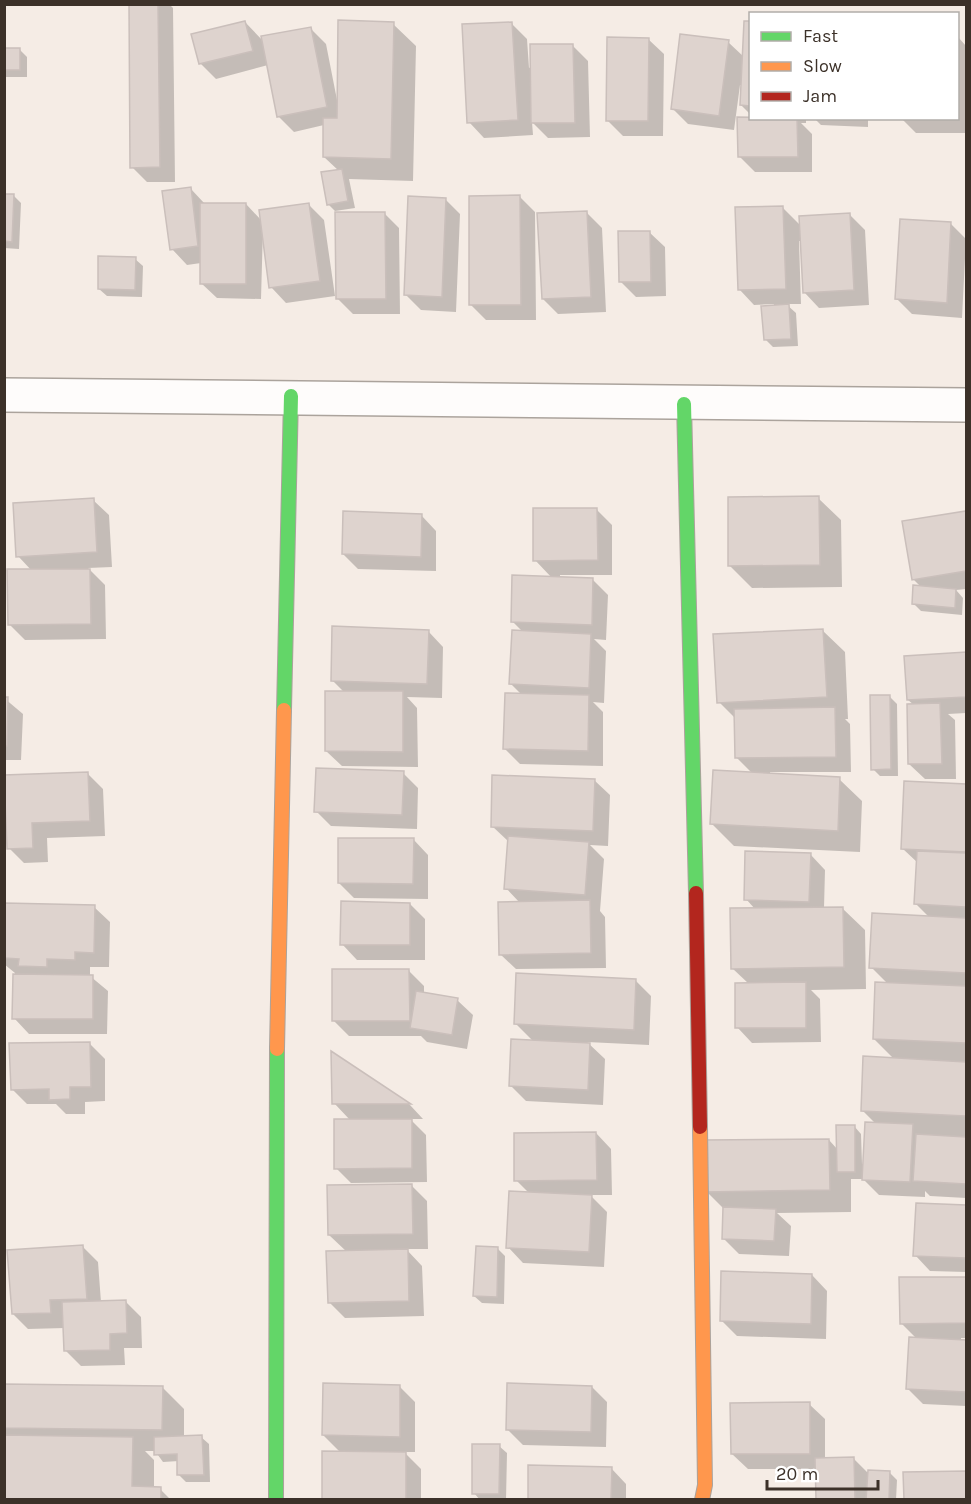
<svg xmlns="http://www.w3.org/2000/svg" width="971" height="1504" viewBox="0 0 971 1504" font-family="Karla,sans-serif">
<rect width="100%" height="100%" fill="#f5ece5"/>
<path fill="#0003" d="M130 4H169L173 8 175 182H147L132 167Z
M245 22 263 41 310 28 326 44 337 100 393 24 416 46 413 181 349 179 355 208 335 211 328 204 339 171 324 157V125L294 132 278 116 268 65 216 79 200 63Z
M745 23H750V114L741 105 742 85H740L734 130 688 124 673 109 728 42 744 57Z
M512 24 527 39 529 68 573 46 588 61 590 137 548 138 532 122 533 135 484 138 469 122Z
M958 37 966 46V133H916L901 118H958Z
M648 39 664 54 663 136H623L607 120Z
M4 49H19L27 57V77H4Z
M755 118H806V123H801L812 134V172H755L739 156Z
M814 118H868V127L821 125Z
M190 188 205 204H246L262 221 309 205 324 220 335 296 286 303 271 287 263 228 261 299 217 298 201 283V263L187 265 172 249Z
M4 195 14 196 21 203 19 249 4 248Z
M520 197 535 212 536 320H486L471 305Z
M445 199 460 214 456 312 421 310 406 295Z
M783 208 801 226 850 215 865 230 869 305 819 308 804 292 801 241H799L801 304H786L796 313 798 346 773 347 766 340 774 304 754 305 739 289Z
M586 212 602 228 606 312 558 314 543 299Z
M384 213 399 228 400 314H353L338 299Z
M951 224 966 239 962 318 912 314 897 299Z
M649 232 665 247 666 296 636 297 620 281Z
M135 259 143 266 142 297 107 296 99 289Z
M818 498 841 520 842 587 752 588 730 566Z
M93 500 109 515 112 567 88 568 105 585 106 639 25 640 9 624 32 571 18 556Z
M597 510 612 525V575H560V578L592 579 608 595 606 640 594 639 606 651 604 703 593 702 603 712V766L520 764 505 749 522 695 511 684 524 633 512 621 552 578 535 560Z
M966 513V589L956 590 963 598 962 615 921 611 913 603 921 587 913 579 904 522Z
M421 515 436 531V571L358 569 343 554Z
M822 630 845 652 848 719H845L850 724 851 772H770V775L839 779 862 801 860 852 734 846 712 824 753 774 736 757V719L719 702Z
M428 631 443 647 442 698 407 697 417 708 418 767 342 766 326 751 344 692 332 680Z
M966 654V713L948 714 955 720 956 779H925L909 764 914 705 908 700 906 657Z
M889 696 897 704 898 776H880L873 769Z
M4 698 23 714 21 760H4Z
M403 773 418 788 417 829 331 826 316 811Z
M88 774 103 789 105 836 47 838 48 862 24 863 9 848 6 777Z
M594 780 610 795 608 846 590 845 604 859 600 911 605 917 606 968 516 969 500 954 520 903 506 888 509 842 492 826Z
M905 782 966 785V1198L930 1196 925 1191V1197L879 1195 863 1179H851V1212L777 1213 791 1226 789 1256 739 1254 723 1238 725 1210 706 1191 829 1140 838 1150 854 1126 861 1134 862 1164H864L876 1124 862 1110 895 1060 874 1039 888 984 871 967 929 917 916 904 918 863 903 849Z
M413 839 428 855V899L354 898 339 883Z
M810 854 825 870 824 908H842L865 930 866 989 811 990 820 999 821 1042 752 1043 737 1027 749 984 732 968 755 909 746 899Z
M410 904 425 919V960H357L342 944Z
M4 905 94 907 110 922 109 967H90V976L108 991 107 1034H29L14 1018 15 973 4 964Z
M409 971 424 986V994L457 1000 473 1015 467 1049 427 1042 421 1036H349L334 1021Z
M636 981 651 996 649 1045 587 1042 605 1059 603 1105 526 1101 510 1085 533 1041 515 1023Z
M89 1043 105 1059V1101L85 1102V1114H66L56 1104H27L12 1089Z
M333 1054 410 1105 423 1119H410L426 1135 427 1182 351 1183 336 1168 350 1120 334 1103Z
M4 1102 6 1104V1127H4Z
M596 1133 611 1149 612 1195H590L607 1212 604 1267 523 1263 508 1247 530 1194 516 1180Z
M412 1186 427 1201 428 1249H406L422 1266 424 1316 345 1318 330 1303 347 1252 329 1235Z
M917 1204 966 1207V1272L930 1271 915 1255Z
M83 1247 98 1262 101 1302H126L141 1317 142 1348H124L125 1365 81 1366 65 1350V1328L28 1329 13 1314Z
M498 1249 505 1256 504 1304 482 1303 474 1296Z
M812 1275 827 1291 826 1339 737 1336 722 1321Z
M966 1278V1338H961V1341H966V1406L923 1404 907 1388 917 1339 901 1323 900 1279Z
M4 1386 162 1387 184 1409V1437H201L209 1444 210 1482H186L179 1475V1461L163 1462 155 1451H145L154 1460V1489H160L171 1500H4L7 1436 4 1433Z
M400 1387 415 1402V1452H404L421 1469V1500H323L341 1453 323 1435Z
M592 1387 607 1402 606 1447 523 1445 508 1430Z
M809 1404 825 1419V1459L853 1458 867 1472 890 1473 897 1480 896 1500H818L817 1469H748L732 1454Z
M499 1446 507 1453 506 1500H480L474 1493Z
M611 1468 626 1484V1500H529Z"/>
<path fill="#ded3ce" stroke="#cabfbb" stroke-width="1.5" d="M129 4H158L160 167 130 168Z
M338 20 394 22 391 159 323 157V118H337Z
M245 21 253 51 199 64 191 34Z
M744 21H750V106L740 105Z
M512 22 518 120 467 123 462 24Z
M311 27 327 107 277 117 261 36Z
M680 34 729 40 719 116 671 109Z
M607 37 649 38 648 121H606Z
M530 44H573L575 123H531Z
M4 48H20V70H4Z
M737 117 797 118 798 157H738Z
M342 169 348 201 327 205 321 172Z
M191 187 198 246 170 250 162 191Z
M4 194H14L12 242 4 241Z
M520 195 521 305H469V196Z
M408 196 446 198 442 297 404 295Z
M200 203H246V284H200Z
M309 203 320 281 269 288 259 210Z
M783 206 786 289 738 290 735 207Z
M587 211 591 297 542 299 537 213Z
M335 212H385L386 299H336Z
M850 213 854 290 803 293 799 216Z
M900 219 951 222 947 303 895 299Z
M618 231H650L651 282H619Z
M98 256 136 257 135 290 98 289Z
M789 304 791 339 764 340 761 306Z
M819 496 820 565 728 566V497Z
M94 498 97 552 16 557 13 503Z
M533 508H597L598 560 533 561Z
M343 511 422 514 421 557 342 554Z
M966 511V571L912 580 902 521Z
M7 569H90L91 624 8 625Z
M512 575 593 578 592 625 511 622Z
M913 585 956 589 955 608 912 604Z
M332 626 429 630 427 684 331 681Z
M823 629 827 697 717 703 713 634Z
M512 630 591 634 589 688 509 684Z
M966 652V697L907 700 904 656Z
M325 691H403V752L325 751Z
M505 693 589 695 588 751 503 749Z
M870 695H890L891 769 871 770Z
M4 697H8L7 746H4Z
M940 703 942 764H908L907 704Z
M835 707 836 757 735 758 734 709Z
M316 768 404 771 402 815 314 812Z
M713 770 840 777 838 831 710 824Z
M88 772 90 821 32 823 33 848 7 849 4 775Z
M492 775 595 779 593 831 491 827Z
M904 781 966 784V852L901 849Z
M508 836 589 842 585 895 504 889Z
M338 838H414L413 884 338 883Z
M745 851 811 853 809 902 744 900Z
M917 851 966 853V907L914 904Z
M590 900 591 953 499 955 498 902Z
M341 901 410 903V945H340Z
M4 903 95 905 94 953 75 952V960L47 959V967L18 966 19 959 4 958Z
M843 907 844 967 731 969 730 908Z
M872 913 966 918V973L869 968Z
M332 969H409L410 1021H332Z
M516 973 636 979 634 1030 514 1024Z
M13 974 93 975V1019H12Z
M806 982V1028H735V983Z
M875 982 966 986V1043L873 1039Z
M416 991 458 998 452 1035 410 1028Z
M511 1039 590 1043 588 1090 509 1086Z
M90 1042 91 1087H70V1099L49 1100V1089L11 1090 9 1043Z
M331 1051 411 1104H332Z
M863 1056 966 1062V1116L861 1111Z
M334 1119H412V1168L334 1169Z
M865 1122 913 1124 910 1182 862 1180Z
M836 1125H855V1172H837Z
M596 1132 597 1180 514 1181V1133Z
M916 1134 966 1137V1184L913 1181Z
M829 1139 830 1190 704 1192V1140Z
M412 1184 413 1234 328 1235 327 1185Z
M509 1191 592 1195 589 1252 506 1248Z
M916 1203 966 1205V1258L913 1256Z
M723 1207 776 1209 774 1241 722 1239Z
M83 1245 87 1299 50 1300 51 1313 12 1314 7 1250Z
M476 1246 498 1247 497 1297 473 1296Z
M408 1249 409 1301 328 1303 326 1251Z
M721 1271 812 1274 811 1324 720 1321Z
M899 1277H966V1323L900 1324Z
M126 1300 127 1333 110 1334V1350L64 1351 62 1302Z
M909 1337 966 1340V1392L906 1389Z
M323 1383 400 1385V1437L322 1435Z
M507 1383 592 1386 591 1432 506 1430Z
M4 1384 163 1386 162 1430 4 1428Z
M810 1402V1454H731L730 1403Z
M4 1435 133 1437 132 1486 161 1487V1500H4Z
M202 1435 204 1475H177V1454L154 1455V1437Z
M472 1444H500L499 1494H472Z
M322 1451 406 1452V1500H322Z
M854 1457 855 1500H816L815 1458Z
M528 1465 612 1467 611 1500H528Z
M868 1470 890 1471 889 1500H866Z
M966 1471V1500H904L903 1472Z"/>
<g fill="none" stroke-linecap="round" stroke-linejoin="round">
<defs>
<path id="street" d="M4 395 966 405"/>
<path id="fast" d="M684 404 696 893
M284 710 291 396
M276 1500 277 1049"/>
<path id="slow" d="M277 1049 284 710
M700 1127 705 1485 702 1500"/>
<path id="jam" d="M696 893 700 1127"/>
</defs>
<use href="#street" stroke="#aba39c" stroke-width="36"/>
<use href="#fast" stroke="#aba39c" stroke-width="16"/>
<use href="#slow" stroke="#aba39c" stroke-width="16"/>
<use href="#jam" stroke="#aba39c" stroke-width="16"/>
<use href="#street" stroke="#fefcfb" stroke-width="33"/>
<use href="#fast" stroke="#63d668" stroke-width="14"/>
<use href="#slow" stroke="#ff974d" stroke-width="14"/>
<use href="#jam" stroke="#b3261e" stroke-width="14"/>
</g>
<rect width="971" height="1504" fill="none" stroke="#3c3129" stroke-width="12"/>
<rect x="749" y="12" width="210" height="108" fill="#ffffff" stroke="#b1ada9" stroke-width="1.5"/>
<rect x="761" y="32" width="30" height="9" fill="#63d668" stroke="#b1ada9" stroke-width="1.5"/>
<text x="803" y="42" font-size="18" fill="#3c3129">Fast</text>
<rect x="761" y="62" width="30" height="9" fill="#ff974d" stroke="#b1ada9" stroke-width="1.5"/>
<text x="803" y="72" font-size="18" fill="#3c3129">Slow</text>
<rect x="761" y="92" width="30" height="9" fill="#b3261e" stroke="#b1ada9" stroke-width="1.5"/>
<text x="803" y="102" font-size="18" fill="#3c3129">Jam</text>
<path d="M767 1480v9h111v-9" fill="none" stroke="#3c3129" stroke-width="3"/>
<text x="776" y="1480" font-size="18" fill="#3c3129" stroke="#ffffff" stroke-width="4.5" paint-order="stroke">20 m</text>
</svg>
